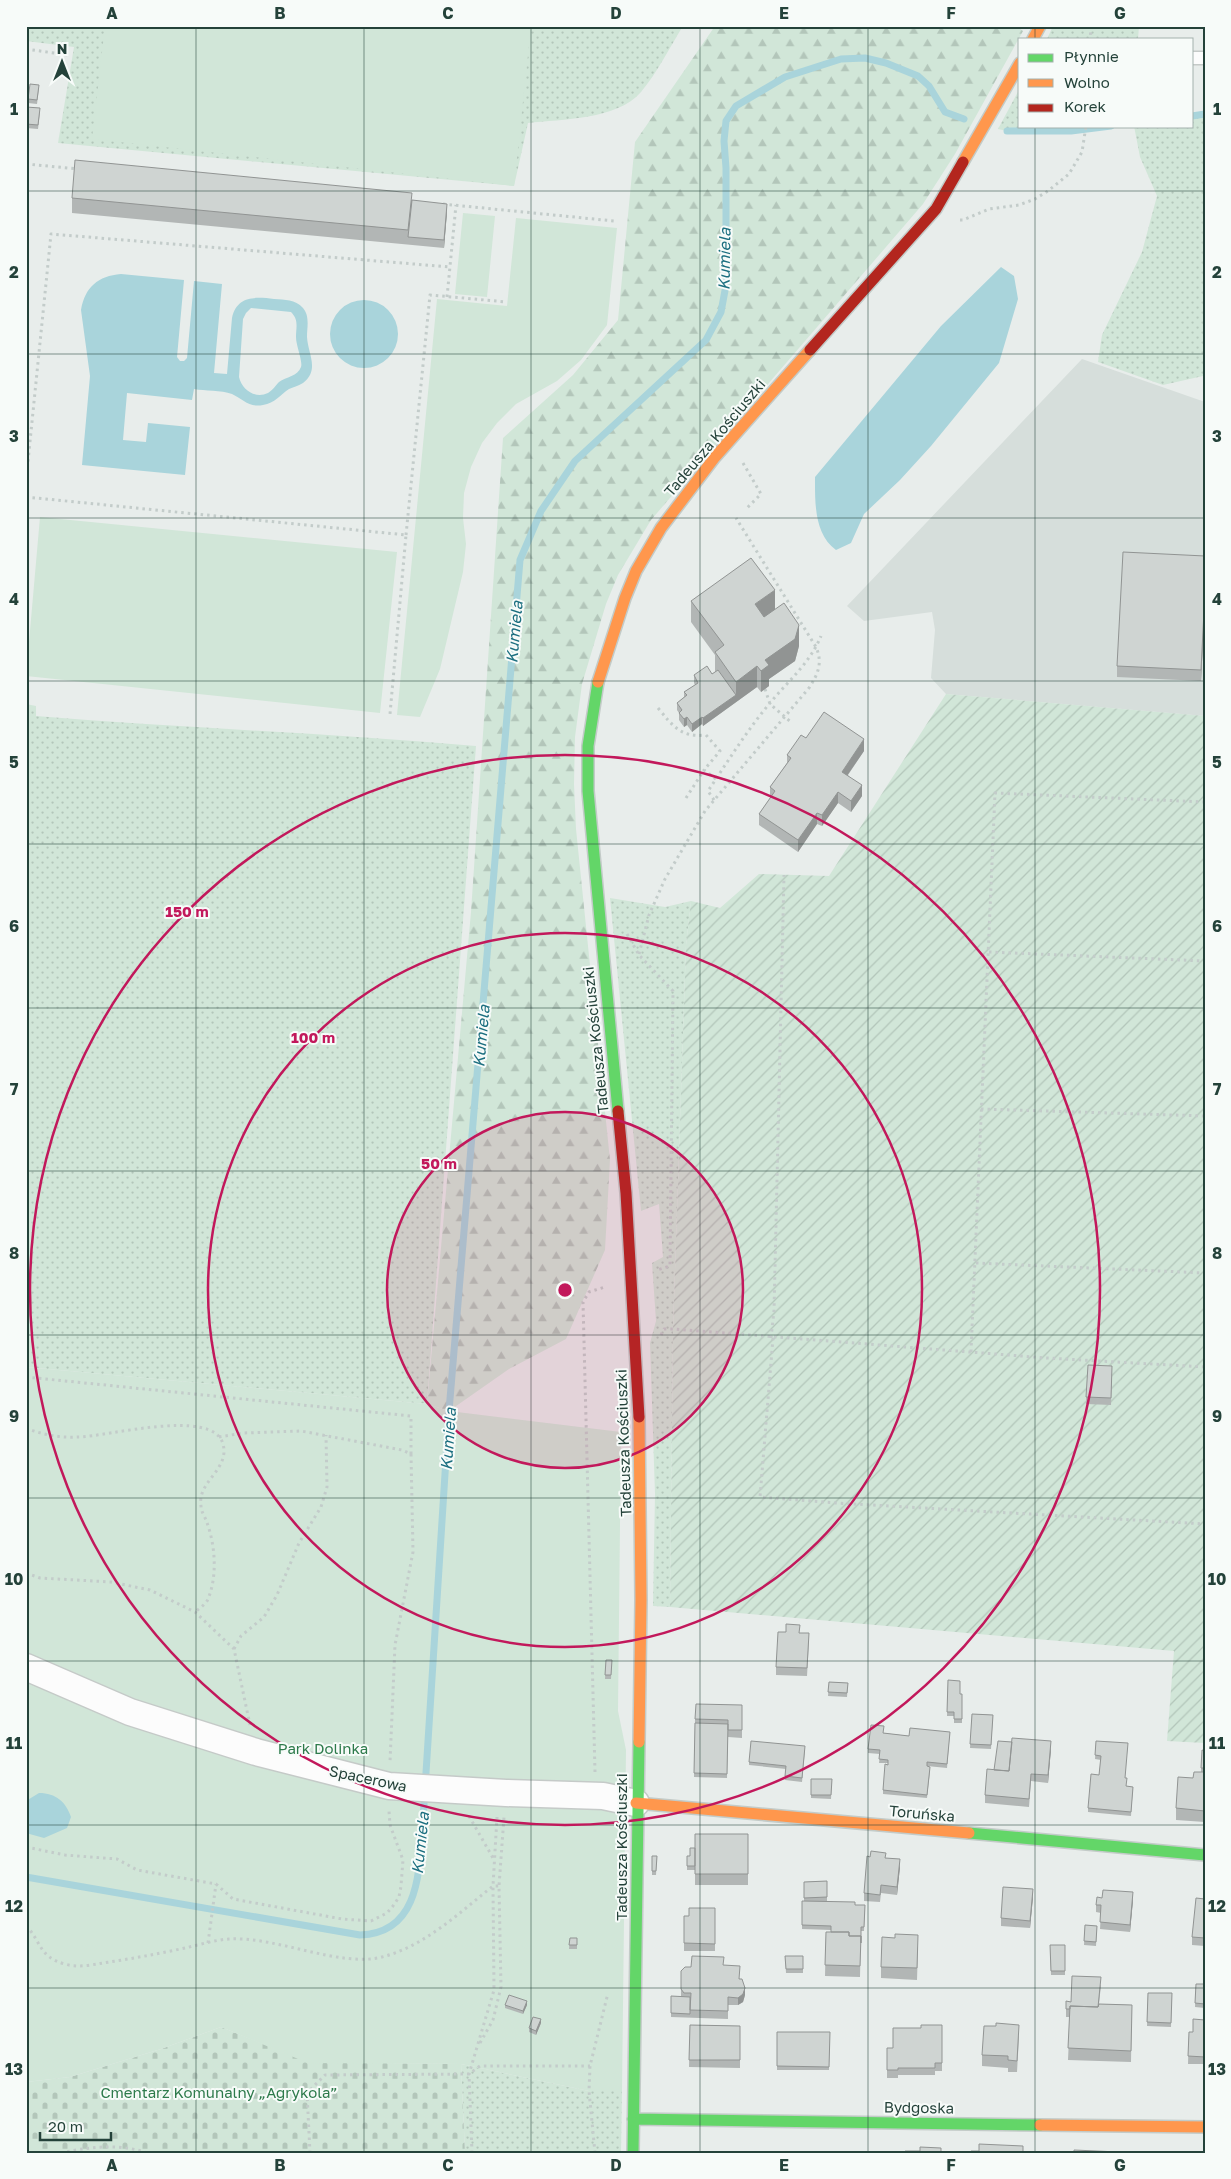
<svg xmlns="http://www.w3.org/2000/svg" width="1231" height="2179" viewBox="0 0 1231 2179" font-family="'Golos Text',sans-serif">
<defs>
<pattern id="grass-dots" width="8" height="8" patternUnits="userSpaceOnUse" patternTransform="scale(1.25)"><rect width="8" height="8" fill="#d1e6d8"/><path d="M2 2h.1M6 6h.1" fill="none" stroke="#b3c6ba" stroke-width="1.8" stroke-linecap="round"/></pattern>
<pattern id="forest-firs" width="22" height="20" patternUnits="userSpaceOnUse" patternTransform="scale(1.25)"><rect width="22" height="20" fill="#d1e6d8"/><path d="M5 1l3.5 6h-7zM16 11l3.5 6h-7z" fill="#b3c6ba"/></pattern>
<pattern id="cemetery-stones" width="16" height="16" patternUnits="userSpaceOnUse" patternTransform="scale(1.25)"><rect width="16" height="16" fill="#d1e6d8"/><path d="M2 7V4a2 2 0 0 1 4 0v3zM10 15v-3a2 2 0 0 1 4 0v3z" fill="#b3c6ba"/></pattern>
<pattern id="garden-furrows" width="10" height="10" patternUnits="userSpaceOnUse" patternTransform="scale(1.25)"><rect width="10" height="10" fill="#d1e6d8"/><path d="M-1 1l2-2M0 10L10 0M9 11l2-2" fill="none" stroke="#b3c6ba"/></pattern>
</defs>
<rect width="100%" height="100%" fill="#e8edeb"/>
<path fill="#d6dedb" d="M1082 359 1205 402V716L946 694 931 678 935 630 932 612 864 621 847 606Z"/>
<path fill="url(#grass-dots)" d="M26 26H683C670 47 657 73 641 92 617 120 562 119 528 123L514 186 58 143 74 47 26 41Z
M1053 26H1139L1138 39H1047Z
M1020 88V126H1111L1071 131H1007L998 129Z
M1205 114V373L1203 376 1163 385 1098 362 1102 335 1142 252 1157 196 1140 157 1134 126H1192V116Z
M26 704 36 706V716C182 728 329 733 476 746L427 1404 26 1367Z
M610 898 665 907 691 901 686 945 673 1329 670 1607 653 1606 655 1494 650 1343 656 1321 652 1263 663 1257 659 1204 641 1211Z
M461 2064 589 2091H622L621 2153H465Z"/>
<path fill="url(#forest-firs)" d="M715 26H1016L1023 31 955 154 923 204 651 520 618 575 606 604 582 684 575 737 574 784 576 829 610 1160 605 1250 566 1339 509 1369 449 1411 427 1404 471 912 503 438 573 375 618 320 635 142Z"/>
<path fill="url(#cemetery-stones)" d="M221 2027 308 2062 461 2064 465 2153H26V2082L70 2077 161 2049Z"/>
<path fill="#d1e6d8" d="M105 26H531L514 186 92 139Z
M463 213 495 216 487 297 455 294Z
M516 218 617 228 607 325 581 360 557 381 516 404 497 423 482 443 471 467 464 493 463 518 466 544 463 572 440 669 420 717 397 715 437 299 507 306Z
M40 517 397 552 380 713 26 676Z
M26 1367 427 1404 449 1411 621 1432 618 1711 626 1750 622 2091H589L461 2064 308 2063 221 2027 161 2049 70 2077 26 2082Z"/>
<path fill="url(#garden-furrows)" d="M946 694 1205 716V1743L1167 1741 1174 1651 670 1607 673 1329 686 945 691 901 720 908 759 874 829 876Z"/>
<path fill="#a9d4db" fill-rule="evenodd" d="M1001 267 1014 276 1018 299 999 363 931 446 900 480 864 514 851 543 836 550C814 534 815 502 815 477L941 326Z
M121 274 184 280 177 357 180 361H184L187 358 194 281 222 284 214 373 227 374 232 318C237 295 256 297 274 299 285 300 295 299 303 308 310 316 307 327 307 337 308 354 320 370 303 383 298 386 293 387 289 389 280 395 275 403 263 405 249 408 243 399 232 394 221 390 205 391 194 389L192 400 127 393 123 440 146 442 148 423 190 427 185 475 82 465 90 376 81 310C85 287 98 276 121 274ZM251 308 291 312C299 320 296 327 296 337 296 346 303 361 301 367 298 376 286 377 279 382 275 386 273 390 268 393 255 399 242 390 239 377L243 319 246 313Z
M330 334a34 34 0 1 1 68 0a34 34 0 1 1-68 0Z
M39 1793C56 1793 66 1802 71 1817L67 1828 44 1838 26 1833V1801Z"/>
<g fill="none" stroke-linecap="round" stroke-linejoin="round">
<path stroke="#a9d4db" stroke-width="7" d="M1192 116 1205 114
M1007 131H1071L1111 126
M26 1877 360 1935C422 1933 419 1867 423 1820L449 1411 520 560 541 511 575 461 706 340 721 312 726 285V168L724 141 726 121 736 106 785 77 841 59 865 58 886 63 918 76 929 86 945 112 964 119"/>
<defs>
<path id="lane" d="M1192 58H1205"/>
<path id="street" d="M26 1667 130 1712 256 1752 389 1786 506 1793 603 1796 636 1803"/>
<path id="fast" d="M598 682 588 746V791L618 1111
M969 1833 1205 1855
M633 2119 1040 2125
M633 2153 639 1742"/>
<path id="slow" d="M1033 39 1040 26
M963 162 1020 63
M598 682 625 598 636 571 661 528 715 457 810 350
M639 1417 641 1600 639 1742
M636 1803 969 1833
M1040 2125 1205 2127"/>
<path id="jam" d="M810 350 936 209 963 162
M618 1111 626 1193 639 1417"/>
</defs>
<use href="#lane" stroke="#c5cac8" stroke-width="15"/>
<use href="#street" stroke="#c5cac8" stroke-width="29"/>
<use href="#fast" stroke="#c3cbc8" stroke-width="14"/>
<use href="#slow" stroke="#c3cbc8" stroke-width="14"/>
<use href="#jam" stroke="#c3cbc8" stroke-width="14"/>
<path stroke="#c3ccca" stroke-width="3" stroke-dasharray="2.5 4" stroke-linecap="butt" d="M1090 26 1091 39
M26 49 68 55
M26 164 78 169
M443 204 614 221
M960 220H963L989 209 1019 205 1035 199 1048 191 1069 174 1082 152 1086 126
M447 297 456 205
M743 463 761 494 746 509
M26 481 51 234 450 267
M26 497 406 535 390 714
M406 535 430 295 507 302
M765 689 770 704 792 723
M658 708C673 726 681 738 706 735L720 751 704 770 716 779
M686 798 704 770
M714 800 708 791C728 761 748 729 770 703 789 680 810 663 821 636
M627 934 639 955 673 991 670 1266 657 1270
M989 952 1205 961
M639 954 649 915 665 879 705 811 809 688C818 674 823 663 816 647L736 518
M981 1109 1205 1116
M976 1263 1205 1273
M661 1335 664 1329H673L1047 1358 1205 1367
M771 1338 774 1311 784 875
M773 1338 760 1497 836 1503 1205 1524
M971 1352 995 793 1205 802
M26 1377 411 1416V1454
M26 1428C43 1435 60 1438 78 1437 106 1437 213 1407 223 1444 230 1470 197 1481 201 1506 201 1511 204 1515 206 1520 215 1543 218 1575 208 1599 206 1604 200 1608 195 1612
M219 1437 243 1433 301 1431 402 1450 411 1454 413 1552 395 1645 390 1762
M26 1573 40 1578 111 1582 150 1590 195 1612 234 1649 250 1725
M234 1649 241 1636 264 1617 277 1595 299 1543 321 1507 327 1487 326 1435
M595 1772 583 1302 589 1292 605 1287
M469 1816 493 1858
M26 1847 65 1855 117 1859 137 1870 216 1884 233 1899 342 1919 371 1921 387 1913 393 1906 399 1897 401 1886 403 1860 390 1825 389 1811
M26 1926C41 1940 38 1957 65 1964 77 1968 91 1965 103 1963 130 1959 157 1954 185 1948 199 1945 214 1940 229 1939 276 1936 340 1968 382 1957 425 1946 459 1913 493 1886H499
M208 1943 216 1884
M480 2043 493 2020 501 1987 499 1886 504 1817
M61 2153C88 2147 120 2143 147 2153
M310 2153 307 2093 325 2075 469 2074 480 2066H590
M472 2153 469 2074 494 1990 493 1886 497 1817
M595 2153 589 2091 590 2066 608 1993"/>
<use href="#lane" stroke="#fcfcfc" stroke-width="12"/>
<use href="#street" stroke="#fcfcfc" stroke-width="26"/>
<use href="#fast" stroke="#63d668" stroke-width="11"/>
<use href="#slow" stroke="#ff974d" stroke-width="11"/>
<use href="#jam" stroke="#b3261e" stroke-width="11"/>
</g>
<path fill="#b2b6b5" d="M39 88 37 104 28 103V99Z
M26 107 40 112 38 129 26 128Z
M72 198 412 200 447 212 444 248 72 213Z
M1205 556V603L1201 681 1117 677V666Z
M691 601 775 610 799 646 795 661 769 679V686L761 692 757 687 703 726 702 724 692 732 687 725 684 727 679 720V713L677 710V703L684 697V692L695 685 694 683V675L712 674 715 672V655L691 622Z
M806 738 864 751 848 775 862 796 851 812 838 803 822 826 817 824 798 852 759 825V814L770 798V787L787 763V755Z
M1112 1374 1111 1405 1086 1404V1397Z
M800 1633 809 1641 807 1676 776 1675V1667Z
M606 1660H612L611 1679H605Z
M948 1680 960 1694H962V1723H954V1716H947Z
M829 1682 848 1683 847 1697 828 1696Z
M742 1705V1738L728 1737 727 1778 694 1777 695 1719Z
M972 1714 993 1715 991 1749 970 1748Z
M950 1732 947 1768 927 1766 930 1771 927 1798 883 1794V1790L888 1763H879L880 1754 868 1753V1749L883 1733 909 1736Z
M1096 1741 1125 1778 1126 1786 1133 1787 1131 1816 1088 1812V1808L1099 1775 1101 1760 1095 1759Z
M1051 1749 1048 1783 1031 1781 1029 1807 985 1803V1795L994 1770Z
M805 1750 802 1782 785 1780 786 1769 749 1765V1762Z
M1205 1751V1772H1201V1768Z
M1205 1772V1822L1176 1820V1808Z
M811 1779H832L831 1799 811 1798Z
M748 1834V1885H695V1867V1870H687V1856H690L695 1848Z
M652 1856H657L656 1875H652Z
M886 1858 900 1867 897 1895 881 1893 880 1902 864 1901V1893Z
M827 1881V1901L855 1905H865L864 1931H861L860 1977 825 1976 826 1932H831V1930L802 1929V1901H804V1882Z
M1033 1897 1030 1928 1001 1926V1918Z
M1205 1899V1946L1192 1945V1937Z
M1133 1900 1130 1932 1100 1929 1101 1913 1096 1912V1905Z
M715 1908V1951H684V1916H689Z
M1085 1925 1097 1926 1096 1946 1084 1945Z
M570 1938H577V1949H569Z
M895 1938 918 1947 917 1980 881 1978V1967Z
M1050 1945H1065V1975H1051Z
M785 1956H803V1973H786Z
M724 1965 740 1979 745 1995 743 2002 738 2005H728V2019L671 2017V1996L681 1997V1989Z
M1196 1984H1205V2008L1195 2007Z
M1101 1985 1099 2004 1132 2005 1131 2062 1068 2060 1070 2017H1066V2001L1071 2002Z
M1148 1993H1172L1171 2027 1147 2026Z
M505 2005H527L523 2014 505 2008Z
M1205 2020V2064H1188L1189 2032H1193Z
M541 2023 536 2035 529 2032V2028Z
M690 2025 740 2026V2068L689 2067Z
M942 2025V2071H935V2075H898V2078H887V2048H893L921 2028Z
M777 2032H830L829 2070H777Z
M1019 2036 1017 2072H1008V2068L982 2066V2055Z"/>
<path fill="#919493" d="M447 204V212L444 248V240Z
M775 590V611L755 625V604Z
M1205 591V603L1201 681V670Z
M799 625V646L795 661 769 679V686L761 692V671L765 660Z
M757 666V687L703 726V718L736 695V682Z
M687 717V725L684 727V719Z
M702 717V724L692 732V724Z
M864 739V751L842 783V772Z
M862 785V796L851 812V801Z
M838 792V803L822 826V815Z
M817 813V824L798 852V840Z
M1051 1741V1749L1048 1783V1775Z
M900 1859V1867L897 1895V1887Z
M1033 1889V1897L1030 1928V1921Z
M1133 1892V1900L1130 1932V1925Z
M745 1988V1995L743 2002 738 2005V1998Z
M527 2001V2005L523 2014V2011Z
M541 2019V2023L536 2035V2031Z"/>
<path fill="#cfd4d2" stroke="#919493" d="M30 84 39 85 37 100 28 99Z
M26 107 40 108 38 125 26 124Z
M75 160 412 193 408 230 72 198Z
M412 200 447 204 444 240 408 237Z
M1123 552 1205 556V591L1201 670 1117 666Z
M751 558 775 590 755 604 764 617 784 603 799 625 795 639 765 660 769 665 761 671 757 666 736 682 715 652 724 645 691 601Z
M707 666 712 674 718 670 736 695 703 718 702 717 692 724 687 717 684 719 679 713 682 710 677 703 687 695 684 692 698 683 694 675Z
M824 712 864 739 842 772 862 785 851 801 838 792 822 815 817 813 798 840 759 814 775 791 770 787 791 758 787 755 801 735 806 738Z
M1088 1365 1112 1366 1111 1398 1086 1397Z
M786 1624 800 1625 799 1633H809L807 1668 776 1667 778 1632H786Z
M606 1660H612L611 1675H605Z
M948 1680 960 1681V1694H962V1719H954V1712H947Z
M829 1682 848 1683 847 1693 828 1692Z
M696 1704 742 1705V1730H728V1720L695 1719Z
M972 1714 993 1715 991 1745 970 1744Z
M695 1723 728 1724 727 1774 694 1773Z
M871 1725 884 1726 883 1733 909 1736 910 1728 950 1732 947 1764 927 1762V1766L930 1767 927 1795 883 1790 885 1764 888 1765V1760L879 1759 880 1750 868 1749Z
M1012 1738 1051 1741 1048 1775 1031 1774 1029 1799 985 1795 987 1769 1009 1771Z
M751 1741 805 1746 802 1778 785 1776 786 1766 749 1762Z
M998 1741 1012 1742 1009 1771 994 1770Z
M1096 1741 1128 1743 1125 1778H1127L1126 1786 1133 1787 1131 1812 1088 1808 1091 1774 1099 1775 1101 1756 1095 1755Z
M1202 1750 1205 1751V1768H1201Z
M1194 1772H1205V1811L1176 1808 1178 1777 1193 1778Z
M811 1779H832L831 1795H811Z
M695 1834H748V1874H695Z
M690 1848H695V1866H687V1856H690Z
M871 1851 886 1853 885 1858 900 1859 897 1887 881 1885 880 1895 864 1893 867 1856 870 1857Z
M652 1856H657L656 1871H652Z
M827 1881V1897L804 1898V1882Z
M1003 1887 1033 1889 1030 1921 1001 1918Z
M1103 1890 1133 1892 1130 1925 1100 1922 1101 1905H1096L1097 1897 1102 1898Z
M1196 1898 1205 1899V1938L1192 1937Z
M802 1901 855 1902V1905H865L864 1927H861V1943V1936H849V1932H831V1926L802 1925Z
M689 1908H715V1944L684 1943V1916H689Z
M1085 1925 1097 1926 1096 1942 1084 1941Z
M826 1932H849V1936H861L860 1966 825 1965Z
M895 1934 918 1935 917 1968 881 1967 882 1937 895 1938Z
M570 1938H577V1945H569Z
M1050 1945H1065V1971H1051Z
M692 1956 724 1957 723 1965 740 1966 739 1979H742L745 1988 743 1994 738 1998 728 1997V2011L690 2010 691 1993H684L681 1989V1971L685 1967H691Z
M785 1956H803V1969H786Z
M1072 1976 1101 1977 1098 2007 1070 2006V2009H1066V2001L1071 2002Z
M1196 1984H1205V2004L1195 2003Z
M1148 1993H1172L1171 2023 1147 2022Z
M509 1995 527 2001 523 2011 505 2005Z
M671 1996 690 1997V2014L671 2013Z
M1099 2004 1132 2005 1131 2051 1068 2048 1070 2006 1098 2007Z
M533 2017 541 2019 536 2031 529 2028Z
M1193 2019 1205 2020V2057L1188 2056 1189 2032H1193Z
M996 2023 1019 2025 1017 2061 1008 2060V2056L982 2055 984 2026H996Z
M690 2025 740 2026V2060H689Z
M921 2025H942V2063H935V2068H898V2070H887V2048H893V2028H921Z
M777 2032H830L829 2067 777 2066Z
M979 2144 1023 2146V2153H971V2151H979Z
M920 2147 941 2148V2153H905V2151H920Z
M1074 2150 1119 2152V2153H1074Z"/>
<path fill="none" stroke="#24423a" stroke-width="1" stroke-opacity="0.55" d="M196 26V2153M364 26V2153M531 26V2153M700 26V2153M868 26V2153M1035 26V39M1035 126V2153M26 191H1205M26 354H1205M26 518H1205M26 681H1205M26 844H1205M26 1008H1205M26 1171H1205M26 1335H1205M26 1498H1205M26 1661H1205M26 1825H1205M26 1988H1205"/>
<circle cx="565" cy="1290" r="178" fill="#c2185b" fill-opacity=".12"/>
<g fill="none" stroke="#c2185b" stroke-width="2.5">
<circle cx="565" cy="1290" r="178"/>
<circle cx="565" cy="1290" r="357"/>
<circle cx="565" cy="1290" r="535"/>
</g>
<g text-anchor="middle" stroke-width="4" stroke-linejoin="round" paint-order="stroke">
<g font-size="15" fill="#24423a" stroke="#f7fbf9">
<text transform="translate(715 438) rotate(-50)" y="5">Tadeusza Kościuszki</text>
<text transform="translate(596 1040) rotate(-96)" y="5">Tadeusza Kościuszki</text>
<text transform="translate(624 1443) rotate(-92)" y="5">Tadeusza Kościuszki</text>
<text transform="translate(368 1779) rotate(12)" y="5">Spacerowa</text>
<text transform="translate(922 1814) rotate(5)" y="5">Toruńska</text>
<text transform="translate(622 1847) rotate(-90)" y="5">Tadeusza Kościuszki</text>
<text transform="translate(919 2108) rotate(1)" y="5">Bydgoska</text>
</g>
<g font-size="15" fill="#2d7a4b" stroke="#f7fbf9">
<text x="323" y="1754">Park Dolinka</text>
<text x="219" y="2098">Cmentarz Komunalny „Agrykola”</text>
</g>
<g font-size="16" font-style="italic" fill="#1c6f80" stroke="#f7fbf9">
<text transform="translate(724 259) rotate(-89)" y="6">Kumiela</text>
<text transform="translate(514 632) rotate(-85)" y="6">Kumiela</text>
<text transform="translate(481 1036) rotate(-85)" y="6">Kumiela</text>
<text transform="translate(448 1439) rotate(-86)" y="6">Kumiela</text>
<text transform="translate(420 1843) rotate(-84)" y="6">Kumiela</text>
</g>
</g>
<circle cx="565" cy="1290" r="8" fill="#c2185b" stroke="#f7fbf9" stroke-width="2.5"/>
<g font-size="15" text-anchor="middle" font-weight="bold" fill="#c2185b" stroke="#f7fbf9" stroke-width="4" stroke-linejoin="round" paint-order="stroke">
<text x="187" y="917">150 m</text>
<text x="313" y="1043">100 m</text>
<text x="439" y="1169">50 m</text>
</g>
<rect width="1231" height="2179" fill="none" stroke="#f7fbf9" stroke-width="55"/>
<rect x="1018" y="38" width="175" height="90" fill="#f7fbf9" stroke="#a3b1ad"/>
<rect x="1028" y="54" width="25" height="8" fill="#63d668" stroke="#a3b1ad"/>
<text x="1064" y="62" font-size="15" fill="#24423a">Płynnie</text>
<rect x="1028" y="79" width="25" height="8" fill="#ff974d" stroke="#a3b1ad"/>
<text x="1064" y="88" font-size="15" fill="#24423a">Wolno</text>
<rect x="1028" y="104" width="25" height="8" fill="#b3261e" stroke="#a3b1ad"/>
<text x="1064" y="112" font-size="15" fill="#24423a">Korek</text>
<g transform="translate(62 62)" stroke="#f7fbf9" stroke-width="4" paint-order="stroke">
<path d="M0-4L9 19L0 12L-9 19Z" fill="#24423a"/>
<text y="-8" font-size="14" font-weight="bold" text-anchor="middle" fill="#24423a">N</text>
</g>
<path d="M40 2132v8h71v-8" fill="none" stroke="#24423a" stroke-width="2.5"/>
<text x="48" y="2132" font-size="15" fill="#24423a" stroke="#f7fbf9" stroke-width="4" paint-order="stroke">20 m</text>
<rect x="28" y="28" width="1176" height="2124" fill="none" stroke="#24423a" stroke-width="2"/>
<g font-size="16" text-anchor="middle" font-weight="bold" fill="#24423a">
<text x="112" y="19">A</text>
<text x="280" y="19">B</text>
<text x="448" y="19">C</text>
<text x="616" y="19">D</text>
<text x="784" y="19">E</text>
<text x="951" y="19">F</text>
<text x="1120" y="19">G</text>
<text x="14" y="115">1</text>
<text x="1217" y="115">1</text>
<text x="14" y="278">2</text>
<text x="1217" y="278">2</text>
<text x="14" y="442">3</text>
<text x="1217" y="442">3</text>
<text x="14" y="605">4</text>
<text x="1217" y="605">4</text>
<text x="14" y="768">5</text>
<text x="1217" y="768">5</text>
<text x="14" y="932">6</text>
<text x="1217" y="932">6</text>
<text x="14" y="1095">7</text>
<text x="1217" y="1095">7</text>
<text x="14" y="1259">8</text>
<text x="1217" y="1259">8</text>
<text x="14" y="1422">9</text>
<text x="1217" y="1422">9</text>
<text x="14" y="1585">10</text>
<text x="1217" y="1585">10</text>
<text x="14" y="1749">11</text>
<text x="1217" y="1749">11</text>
<text x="14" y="1912">12</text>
<text x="1217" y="1912">12</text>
<text x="14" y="2075">13</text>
<text x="1217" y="2075">13</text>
<text x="112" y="2171">A</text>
<text x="280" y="2171">B</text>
<text x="448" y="2171">C</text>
<text x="616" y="2171">D</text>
<text x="784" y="2171">E</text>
<text x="951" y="2171">F</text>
<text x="1120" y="2171">G</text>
</g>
</svg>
